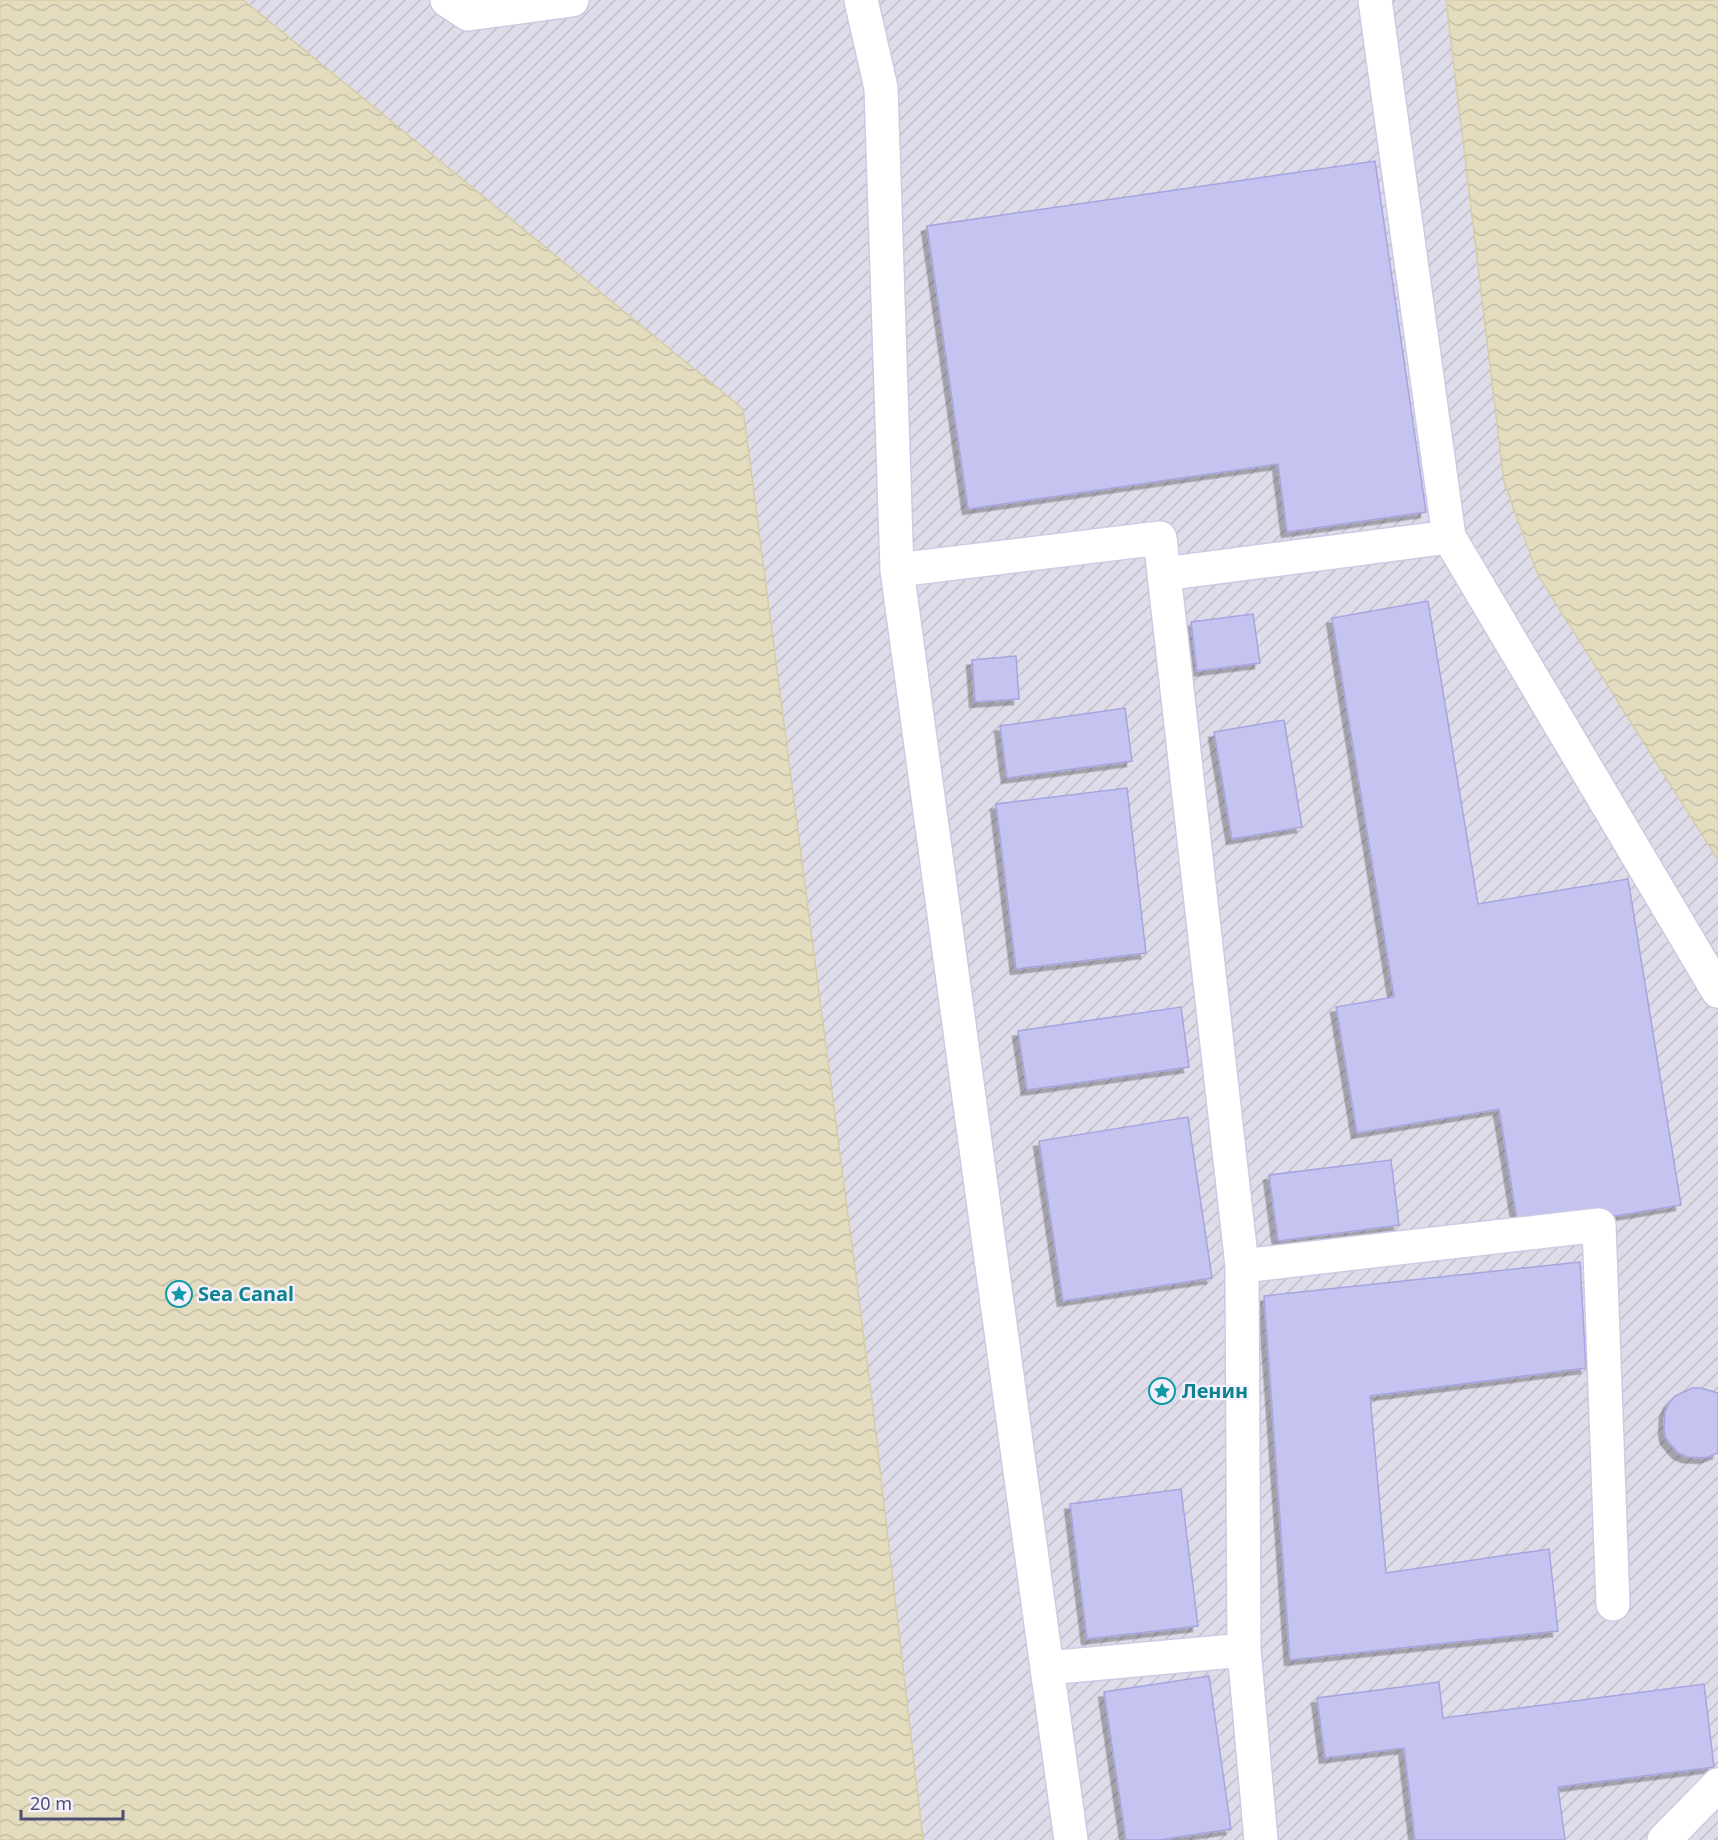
<svg xmlns="http://www.w3.org/2000/svg" width="1718" height="1840" viewBox="0 0 1718 1840" font-family="'Noto Sans',sans-serif">
<defs>
<pattern id="industrial-furrows" width="10" height="10" patternUnits="userSpaceOnUse" patternTransform="scale(1.5)"><rect width="10" height="10" fill="#dedce8"/><path d="M-1 1l2-2M0 10L10 0M9 11l2-2" fill="none" stroke="#c0beca"/></pattern>
<pattern id="water-waves" width="16" height="10" patternUnits="userSpaceOnUse" patternTransform="scale(1.5)"><rect width="16" height="10" fill="#e4dcbf"/><path d="M0 5q4-4 8 0t8 0" fill="none" stroke="#c5bea8"/></pattern>
<filter id="shadow"><feDropShadow dx="-5.5" dy="5.5" stdDeviation="0" flood-color="#0004"/></filter>
</defs>
<rect width="100%" height="100%" fill="#eeeafb"/>
<path fill="url(#industrial-furrows)" d="M243 0H1446L1504 482 1538 575 1718 860V1840H923L871 1392 743 409Z"/>
<path fill="url(#water-waves)" stroke="#d6cca6" stroke-width="1.5" d="M0 0H243L743 409 871 1392 923 1840H0Z
M1446 0H1718V860L1538 575 1504 482Z"/>
<path fill="#c5c3ef" stroke="#a6a4e1" stroke-width="1.5" filter="url(#shadow)" d="M1375 161 1426 512 1287 532 1278 464 968 509 927 226Z
M1428 601 1478 904 1628 879 1681 1205 1519 1232 1499 1109 1357 1133 1336 1007 1394 997 1332 618Z
M1253 614 1260 663 1197 671 1191 622Z
M1016 656 1019 699 975 702 972 660Z
M1125 708 1132 761 1007 778 1000 726Z
M1284 720 1302 827 1232 839 1214 732Z
M1127 788 1146 953 1016 969 996 804Z
M1181 1007 1189 1067 1027 1090 1018 1031Z
M1188 1117 1212 1278 1063 1301 1039 1141Z
M1391 1160 1399 1225 1278 1241 1269 1175Z
M1580 1262 1586 1368 1370 1396 1386 1573 1549 1549 1558 1631 1290 1660 1264 1296Z
M1692 1388H1701L1718 1393V1453L1705 1458 1687 1457 1678 1453 1666 1439 1664 1430 1665 1412 1669 1403 1675 1396Z
M1181 1489 1198 1626 1087 1639 1070 1504Z
M1209 1676 1231 1829 1159 1840H1126L1104 1692Z
M1439 1682 1443 1718 1704 1684 1714 1767 1558 1787 1565 1840H1415L1404 1748 1325 1758 1317 1698Z"/>
<g fill="none" stroke-linecap="round" stroke-linejoin="round">
<defs>
<path id="minor" d="M447 0 468 14 572 0
M861 0 881 88 897 570 1047 1668
M1375 0 1449 537 1718 991
M897 570 1160 538 1242 1266 1599 1225 1613 1604
M1164 574 1449 537
M1242 1266 1244 1650
M1071 1840 1047 1668 1244 1650 1261 1840
M1664 1840 1718 1785"/>
</defs>
<use href="#minor" stroke="#cdcae5" stroke-width="36"/>
<use href="#minor" stroke="#fff" stroke-width="33"/>
</g>
<defs>
<symbol id="sight-ring" viewBox="-11 -11 22 22"><circle r="9.5" fill="#f4f0fe" stroke="#0f9aa8" stroke-width="1.5"/><path d="M0-6L1.8-2.2L6-1.7L2.9 1.2L3.7 5.4L0 3.3L-3.7 5.4L-2.9 1.2L-6-1.7L-1.8-2.2Z" fill="#0f9aa8"/></symbol>
</defs>
<g fill-rule="evenodd">
<use href="#sight-ring" x="164" y="1279" width="30" height="30"/>
<use href="#sight-ring" x="1147" y="1376" width="30" height="30"/>
</g>
<g text-anchor="middle" stroke-width="4.5" stroke-linejoin="round" paint-order="stroke">
<g font-size="20" font-weight="bold" fill="#0d838f" stroke="#f4f0fe" text-anchor="start">
<text x="198" y="1301">Sea Canal</text>
<text x="1182" y="1398">Ленин</text>
</g>
</g>
<path d="M21 1810v9h102v-9" fill="none" stroke="#4e4e75" stroke-width="3"/>
<text x="30" y="1810" font-size="18" fill="#4e4e75" stroke="#f4f0fe" stroke-width="4.5" paint-order="stroke">20 m</text>
</svg>
